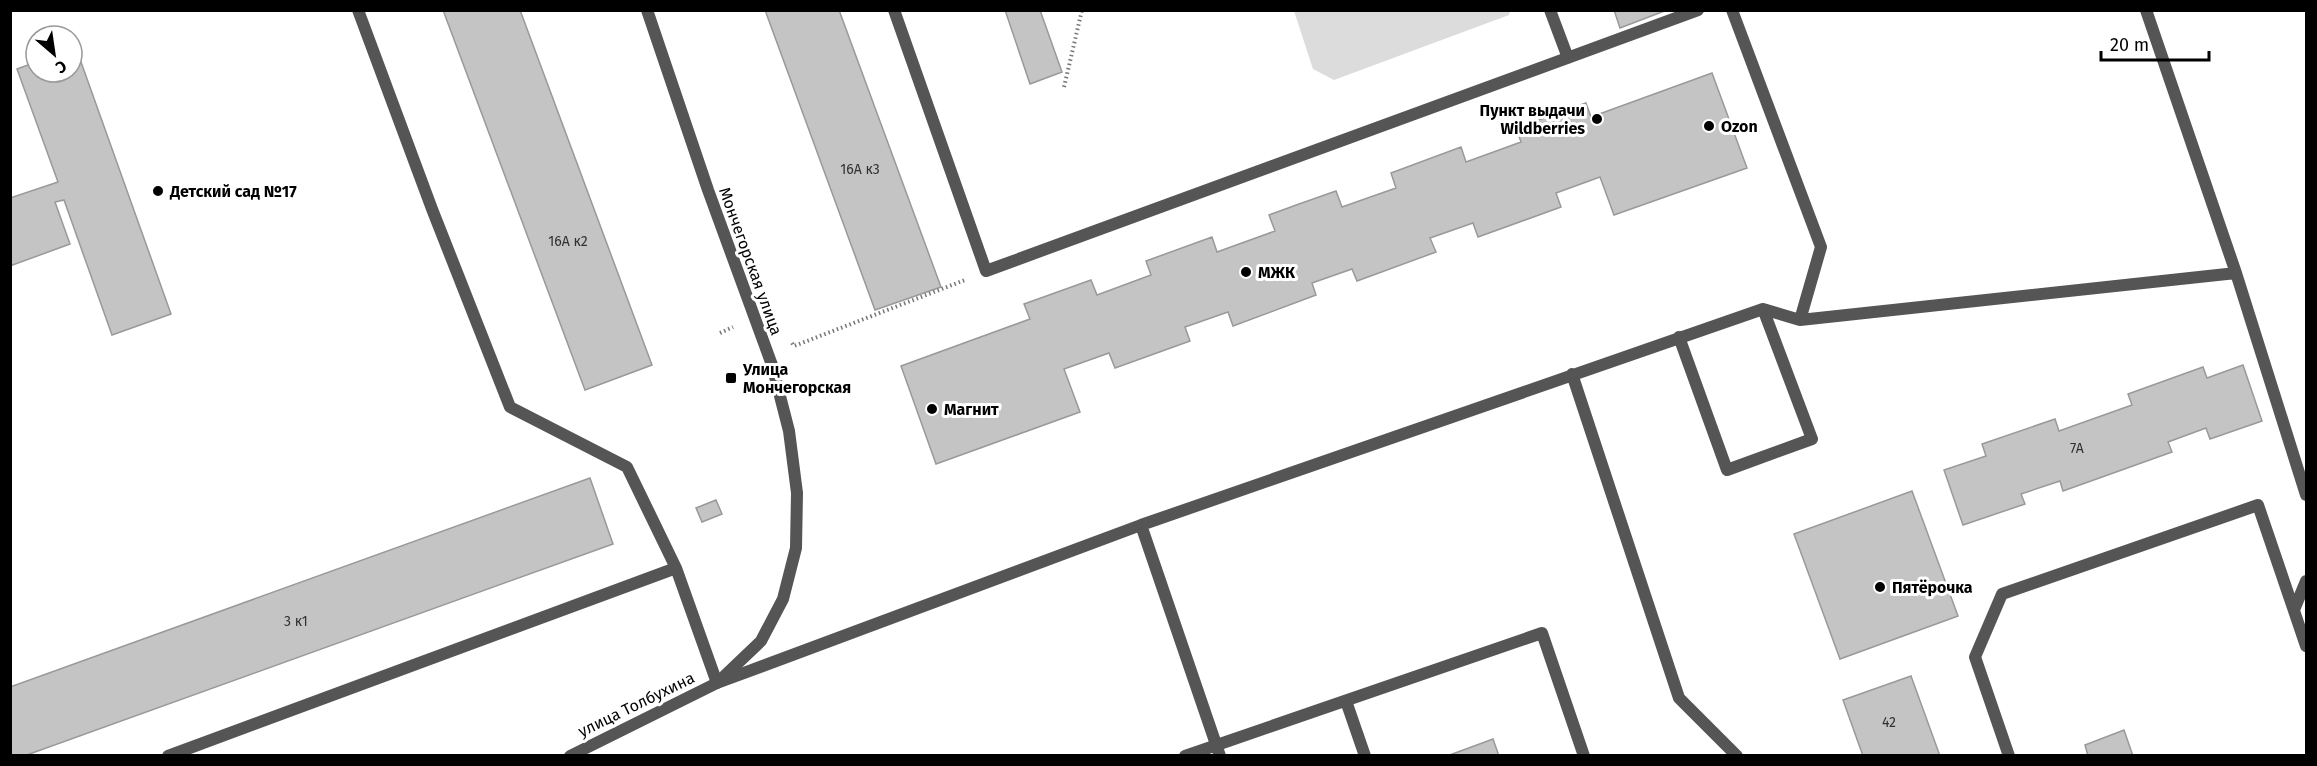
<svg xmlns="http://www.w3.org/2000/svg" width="2317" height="766" viewBox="0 0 2317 766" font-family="'Fira Sans',sans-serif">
<rect width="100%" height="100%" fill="#fff"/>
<path fill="#dcdcdc" d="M1294 11V10L1510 11 1509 15 1334 80 1313 69Z"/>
<path fill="#c4c4c4" stroke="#999" stroke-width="1.5" d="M443 10H520L652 365 585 390Z
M765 10H839L941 287 875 310Z
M1005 10H1040L1062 72 1030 84Z
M1614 10H1667L1620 28Z
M76 48 171 314 112 335 64 200 55 202 70 244 10 266V198L58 182 17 69 36 62V72H72V49Z
M1712 73 1747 168 1614 215 1600 177 1556 193 1561 207 1478 237 1473 223 1430 238 1436 252 1357 281 1352 269 1312 283 1316 295 1233 326 1228 312 1185 327 1190 341 1115 368 1109 353 1064 369 1080 412 936 464 901 366 1030 319 1024 304 1091 280 1097 295 1151 275 1146 261 1212 237 1217 252 1275 231 1269 215 1299 204 1336 191 1342 207 1396 188 1391 173 1461 147 1466 162 1521 142 1516 128 1586 103 1591 117Z
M2243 365 2262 421 2210 439 2206 428 2168 442 2172 452 2063 491 2060 481 2021 494 2025 504 1963 525 1944 470 1986 456 1982 444 2055 419 2059 431 2132 405 2128 394 2203 367 2207 378Z
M590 478 613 544 24 756H10V687Z
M1912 491 1958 616 1840 659 1794 534Z
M716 500 722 514 702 522 696 508Z
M1911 676 1940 756H1863L1843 700Z
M2124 730 2133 756H2088L2085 745Z
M1493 739 1499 756H1447Z"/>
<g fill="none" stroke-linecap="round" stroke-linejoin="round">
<path stroke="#777" stroke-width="4" stroke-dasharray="1.5 3" stroke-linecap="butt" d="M1064 87 1082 10
M720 333 733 327
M792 343 794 346 965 280"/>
<path stroke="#555" stroke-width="12" d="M358 10 432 209 510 407 627 467 676 568
M894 10 986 271 1698 10
M1550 10 1568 58
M2146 10 2236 273 2306 495
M1800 320 2236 273
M1679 337 1727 470 1812 439 1763 309
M1572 374 1679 698 1737 756
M1141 525 1220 756
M2294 610 2306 581
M1346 701 1365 756
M168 756 676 568 717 683 1141 525 1763 309 1800 320 1821 247 1732 10
M1185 756 1542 633 1584 756
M2009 756 1975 657 2002 594 2258 505 2306 646"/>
<path stroke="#555" stroke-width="12" d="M570 756 717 683 761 641 783 599 796 548 797 493 789 431 772 365 708 190 647 10"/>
</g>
<g fill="#000" stroke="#fff" stroke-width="2">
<circle cx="1597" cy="119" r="6"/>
<circle cx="1709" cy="126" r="6"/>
<circle cx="158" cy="191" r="6"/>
<circle cx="1246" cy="272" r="6"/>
<rect x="725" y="372" width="12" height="12" rx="3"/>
<circle cx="932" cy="409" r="6"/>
<circle cx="1880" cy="587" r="6"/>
</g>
<g text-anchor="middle" stroke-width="6" stroke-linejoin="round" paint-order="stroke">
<g font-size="14" fill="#313131">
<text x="860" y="174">16А к3</text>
<text x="568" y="246">16А к2</text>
<text x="2077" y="453">7А</text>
<text x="296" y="626">3 к1</text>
<text x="1889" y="727">42</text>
</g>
<g font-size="16" font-weight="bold" fill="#000" stroke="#fff" text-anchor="start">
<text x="1585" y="116" text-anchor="end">Пункт выдачи<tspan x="1585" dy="18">Wildberries</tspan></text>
<text x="1721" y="132">Ozon</text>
<text x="170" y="197">Детский сад №17</text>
<text x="1258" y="278">МЖК</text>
<text x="743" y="375">Улица<tspan x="743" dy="18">Мончегорская</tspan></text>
<text x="944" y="415">Магнит</text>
<text x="1892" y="593">Пятёрочка</text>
</g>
<g font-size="16" fill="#000" stroke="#fff">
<text transform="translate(751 261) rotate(70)" y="6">Мончегорская улица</text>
<text transform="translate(636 704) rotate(-26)" y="6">улица Толбухина</text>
</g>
</g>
<rect width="2317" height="766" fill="none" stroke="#000000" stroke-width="24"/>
<g transform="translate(54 54) rotate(151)"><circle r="28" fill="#ffffff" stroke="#999999" stroke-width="1.5"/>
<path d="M0-4.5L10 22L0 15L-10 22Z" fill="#000000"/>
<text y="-9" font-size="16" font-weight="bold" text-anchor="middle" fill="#000000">С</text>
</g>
<path d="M2101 51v9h108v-9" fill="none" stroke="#000000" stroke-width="3"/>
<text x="2110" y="51" font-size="18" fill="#000000" stroke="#ffffff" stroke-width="4.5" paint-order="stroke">20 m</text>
</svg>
